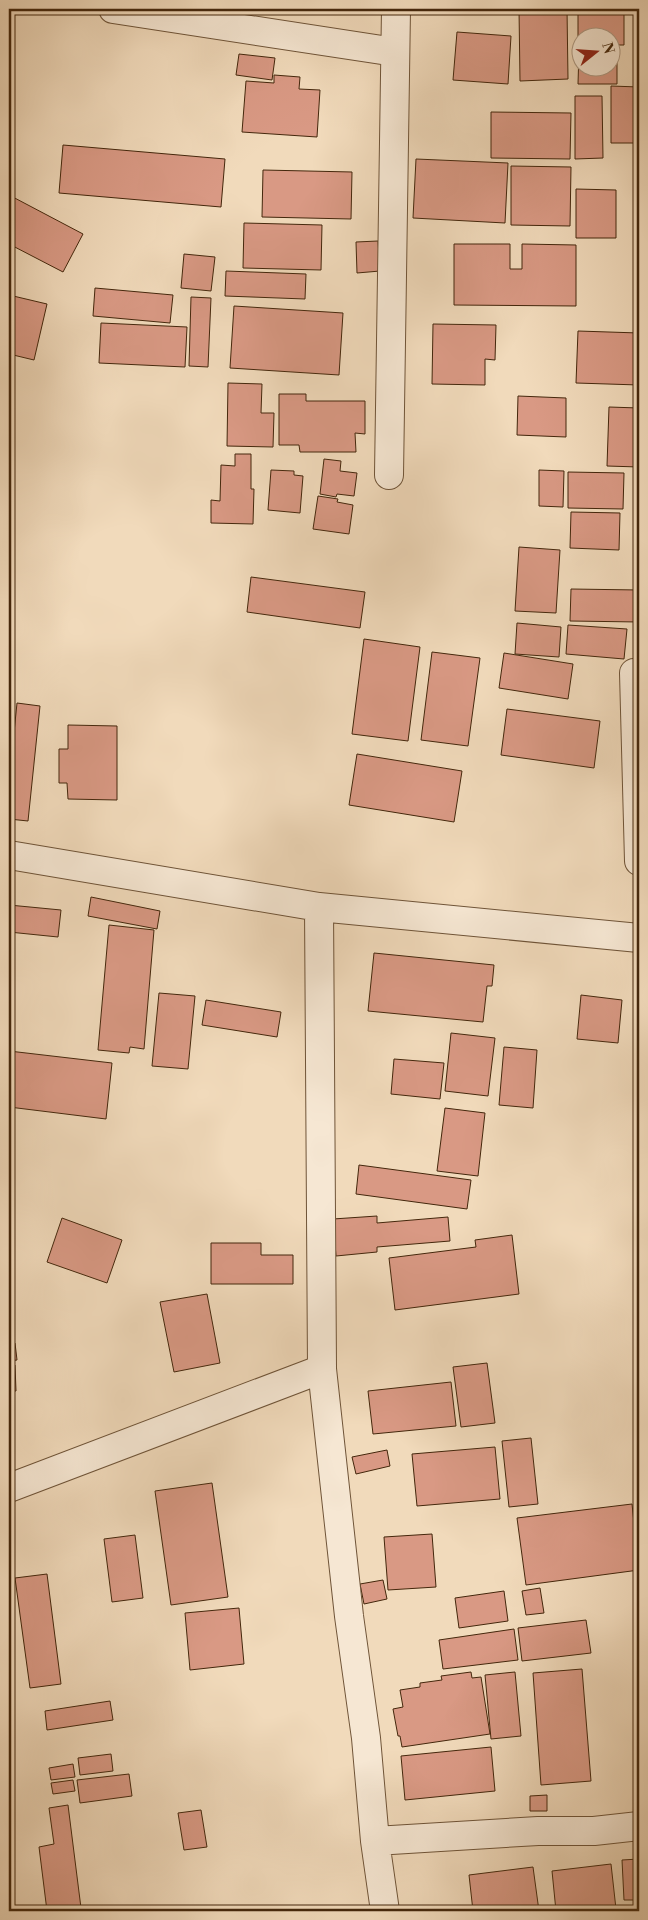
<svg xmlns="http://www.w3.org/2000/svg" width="648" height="1920" viewBox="0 0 648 1920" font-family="'Libre Bodoni',serif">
<rect width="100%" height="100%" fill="#f1dabb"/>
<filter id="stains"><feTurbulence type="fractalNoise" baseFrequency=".004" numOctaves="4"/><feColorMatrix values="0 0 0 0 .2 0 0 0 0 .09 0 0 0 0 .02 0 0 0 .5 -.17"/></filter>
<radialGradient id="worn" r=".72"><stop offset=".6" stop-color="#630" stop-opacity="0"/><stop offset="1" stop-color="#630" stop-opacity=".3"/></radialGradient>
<path fill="#d99984" stroke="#44270c" d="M519 9H567L568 79 520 81Z
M578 9H624V45H610V38H580V45H578Z
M457 32 511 36 508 84 453 80Z
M579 50H580V68H610V50L617 51V84H578Z
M239 54 275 58 272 80 236 75Z
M274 75 300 77 299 89 320 90 317 137 242 132 246 81 274 83Z
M611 86 639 87V143H611Z
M575 96H602L603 158 575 159Z
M491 112 571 113 570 159 491 158Z
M63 145 225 159 221 207 59 193Z
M416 159 508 163 505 223 413 218Z
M511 166 571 167 570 226 511 225Z
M263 170 352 172 351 219 262 217Z
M576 189 616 190V238H576Z
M9 195 83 234 63 272 9 244Z
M244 223 322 225 321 270 243 268Z
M378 241 380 271 357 273 356 242Z
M454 244H510V269H522V244L576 245V306L454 305Z
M184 254 215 257 211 291 181 288Z
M226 271 306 274 305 299 225 296Z
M637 283H639V318H637Z
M95 288 173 295 170 323 93 316Z
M9 295 47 304 34 360 9 354Z
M191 297 211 298 208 367 189 366Z
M234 306 343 313 339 375 230 368Z
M101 323 187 327 185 367 99 363Z
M433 324 496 325 495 360 485 359V385L432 384Z
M578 331 639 333V385L576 383Z
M228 383 262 384 261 413H274L273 447 227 446Z
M279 394H306V401H365V434L355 433 356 452H300L299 445H279Z
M518 396 566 398V437L517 435Z
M609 407 639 408V467L607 466Z
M235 454H251V489H254L253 524 211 523V500L220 501 221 465 235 466Z
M324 459 341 461 340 471 357 473 354 496 337 494 336 497 320 494Z
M271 470 294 471V475L303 476 300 513 268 510Z
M539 470 564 471 563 507 539 506Z
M568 472 624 473 623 509 568 508Z
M318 496 338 499 337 502 353 505 349 534 313 529Z
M571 512 620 513 619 550 570 548Z
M519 547 560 550 556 613 515 611Z
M251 577 365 592 360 628 247 612Z
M571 589 639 590V622L570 621Z
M517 623 561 627 559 657 515 654Z
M568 625 627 629 624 659 566 654Z
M364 639 420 647 408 741 352 734Z
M432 652 480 658 468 746 421 740Z
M504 653 573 664 568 699 499 688Z
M17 703 40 706 28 821 9 819V782Z
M507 709 600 721 594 768 501 755Z
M68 725 117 726V800L68 799 67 783H59V749H68Z
M357 754 462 771 454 822 349 805Z
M91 897 160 911 157 929 88 916Z
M9 905 61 910 58 937 9 932Z
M109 925 154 930 144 1049 130 1047 129 1053 98 1050Z
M374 953 494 965 492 986H487L483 1022 368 1011Z
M159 993 195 996 188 1069 152 1066Z
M581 995 622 1000 618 1043 577 1039Z
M206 1000 281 1012 277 1037 202 1025Z
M451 1033 495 1038 488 1096 445 1091Z
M504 1047 537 1050 533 1108 499 1105Z
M9 1051 112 1063 106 1119 9 1107Z
M394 1059 444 1063 440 1099 391 1094Z
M445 1108 485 1113 478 1176 437 1171Z
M359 1165 471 1180 467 1209 356 1194Z
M377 1216V1223L448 1217 450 1241 377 1247V1252L336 1256 333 1219Z
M62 1218 122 1240 107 1283 47 1262Z
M512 1235 519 1294 395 1310 389 1258 476 1247 475 1240Z
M211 1243H261V1255H293V1284H211Z
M207 1294 220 1363 174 1372 160 1302Z
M9 1343H15L17 1360 9 1361Z
M487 1363 495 1423 461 1427 453 1367Z
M9 1365H15L16 1391H9Z
M451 1382 456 1426 373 1434 368 1391Z
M531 1438 538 1504 509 1507 502 1441Z
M495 1447 500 1499 417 1506 412 1454Z
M387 1450 390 1466 356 1474 352 1457Z
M212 1483 228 1597 171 1605 155 1491Z
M632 1504 639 1570 526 1585 517 1518Z
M432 1534 436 1587 388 1590 384 1537Z
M135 1535 143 1598 112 1602 104 1539Z
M47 1574 61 1684 30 1688 15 1578Z
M383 1580 387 1599 364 1604 360 1584Z
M540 1588 544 1613 526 1615 522 1591Z
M504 1591 508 1621 459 1628 455 1598Z
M239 1608 244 1664 190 1670 185 1613Z
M586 1620 591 1653 522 1661 518 1628Z
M514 1629 518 1660 443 1669 439 1640Z
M639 1631V1649H638L635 1632Z
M582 1669 591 1781 541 1785 533 1673Z
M471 1672 472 1678 481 1677 490 1734 402 1747 400 1736H398L393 1709 403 1707 400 1690 420 1687V1683L442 1680 441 1676Z
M515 1672 521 1736 491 1739 485 1675Z
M110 1701 113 1720 47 1730 45 1711Z
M491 1747 495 1791 405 1800 401 1756Z
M111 1754 113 1771 80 1775 78 1758Z
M73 1764 75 1777 51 1780 49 1768Z
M129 1774 132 1796 80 1803 77 1780Z
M73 1780 75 1791 53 1794 51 1783Z
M547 1795V1811H530V1796Z
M68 1805 81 1908 47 1911 39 1847 54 1844 49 1808Z
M201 1810 207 1847 184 1850 178 1813Z
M639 1859V1900H624L622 1860Z
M611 1864 616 1909 601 1911H556L552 1871Z
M533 1867 539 1911H473L469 1875Z
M264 1906 265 1911H225Z"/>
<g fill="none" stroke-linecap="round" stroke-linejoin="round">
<defs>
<path id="minor" d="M113 9 395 52
M389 475 396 9
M634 673 639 861
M9 855 319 907 639 938
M319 907 322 1369
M9 1488 322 1369 349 1616 366 1738 375 1841 385 1911
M375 1841 538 1831H594L639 1826"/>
</defs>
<use href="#minor" stroke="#6f5438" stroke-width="30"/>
<use href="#minor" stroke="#f6e7d3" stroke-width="28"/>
</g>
<rect width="648" height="1920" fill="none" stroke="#f1dabb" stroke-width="30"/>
<rect x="10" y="10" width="628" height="1900" fill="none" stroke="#44270c" stroke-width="2.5"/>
<rect x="15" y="15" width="618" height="1890" fill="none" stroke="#44270c"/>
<g transform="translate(596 52) rotate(73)"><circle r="24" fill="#f6e7d3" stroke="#af9a83"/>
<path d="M0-4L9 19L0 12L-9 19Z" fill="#8f2418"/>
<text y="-8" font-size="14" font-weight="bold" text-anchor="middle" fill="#44270c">N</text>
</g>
<rect width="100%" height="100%" filter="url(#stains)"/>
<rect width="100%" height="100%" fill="url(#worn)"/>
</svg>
